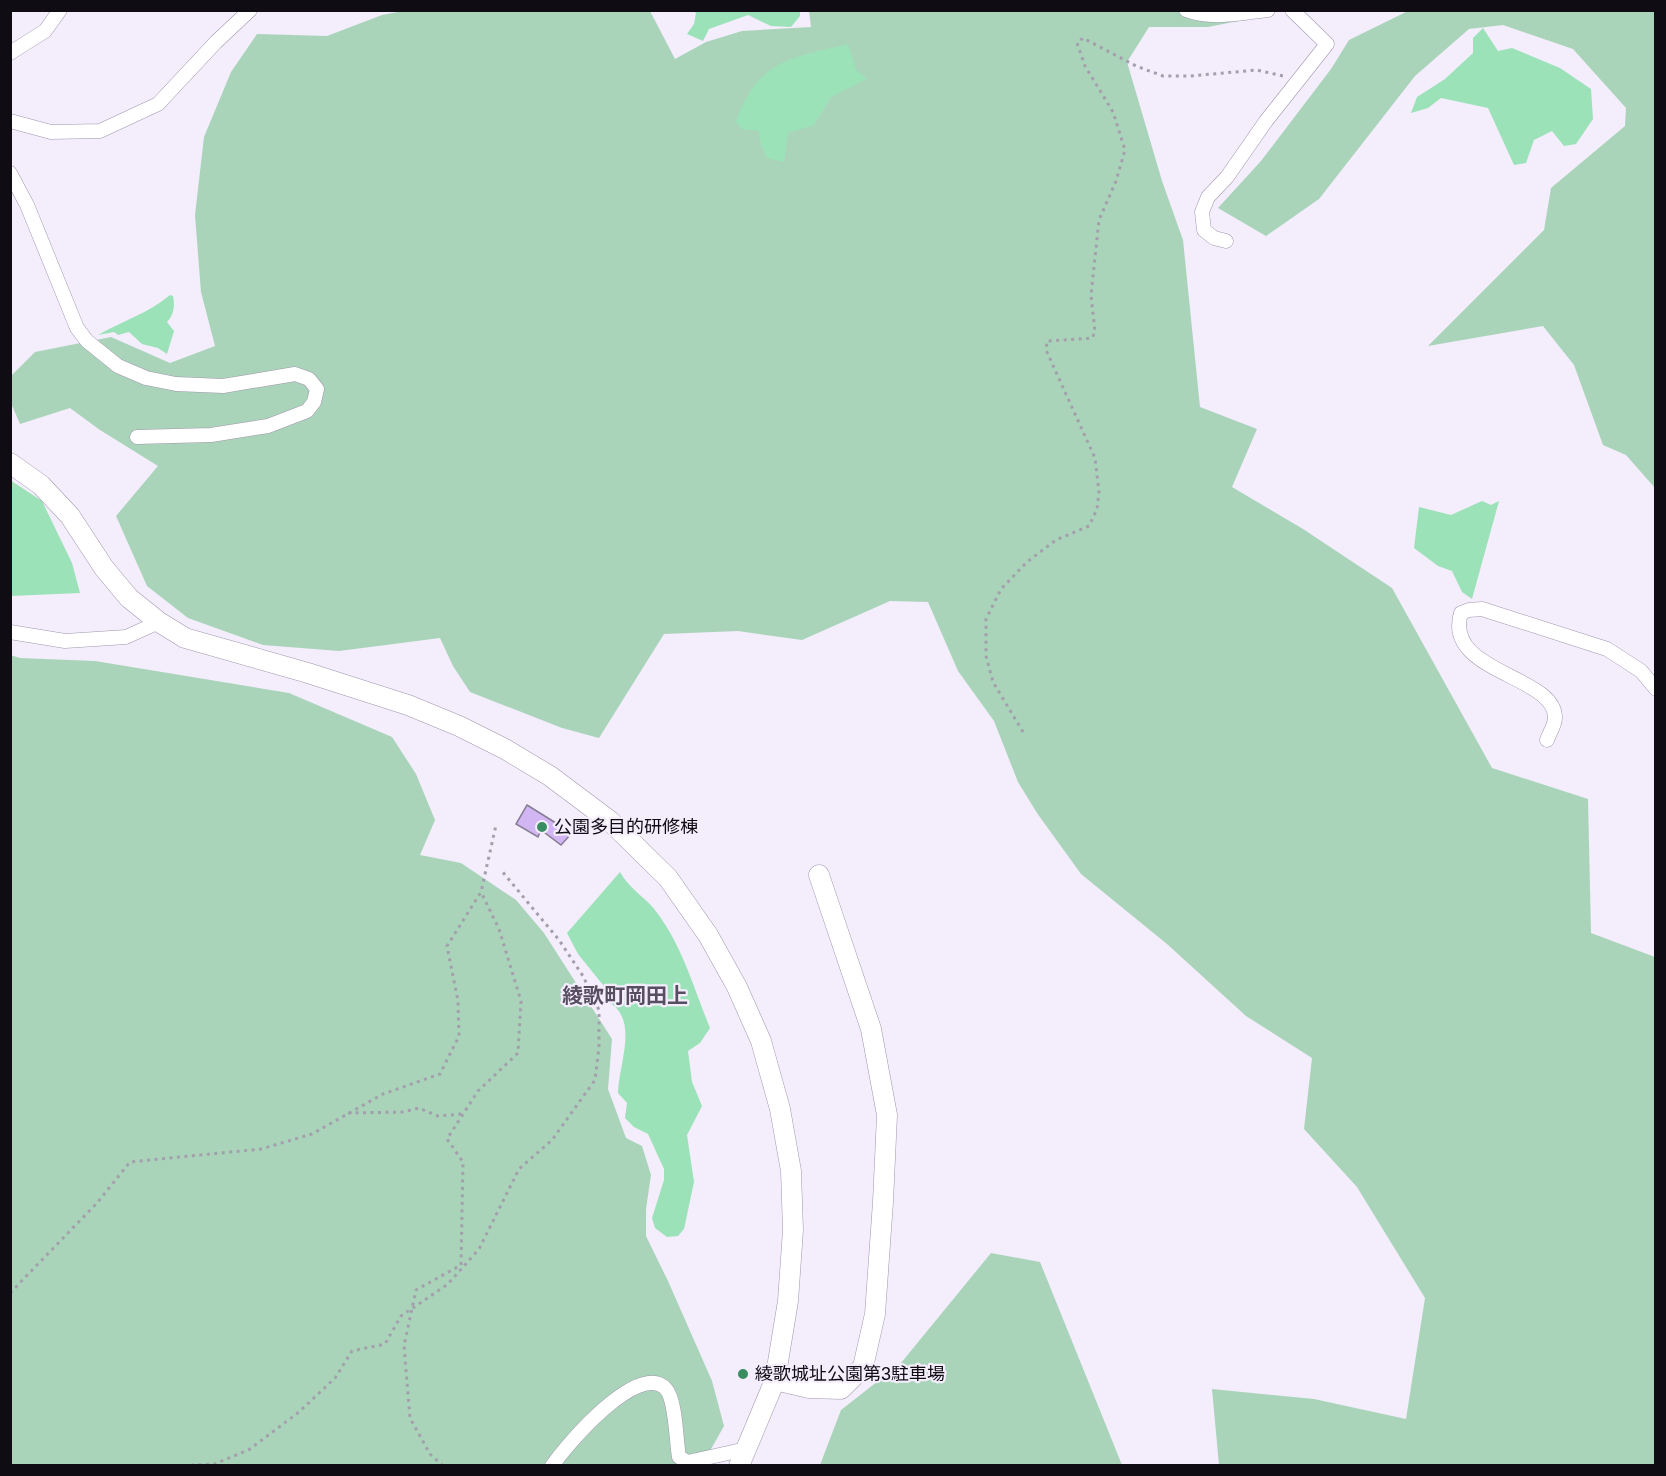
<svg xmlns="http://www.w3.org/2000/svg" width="1666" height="1476" viewBox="0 0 1666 1476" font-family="Arial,'Noto Sans JP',sans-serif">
<rect width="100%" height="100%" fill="#f3edfc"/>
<path fill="#a9d4ba" d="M403 11H650L675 59 706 42 742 31 811 27 809 11H1272L1269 15 1208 27H1149L1127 62 1162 181 1183 240 1200 407 1257 429 1232 487 1303 529 1392 588 1492 768 1588 799 1591 933 1655 957V1465H1219L1212 1389 1314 1399 1406 1419 1425 1298 1357 1187 1304 1129 1312 1058 1246 1016 1167 944 1081 874 1037 813 1018 782 994 721 958 671 928 602 890 601 802 640 738 631 664 634 599 738 562 728 470 692 453 666 440 638 339 651 263 645 188 618 147 586 116 516 158 466 100 430 70 408 20 424 11 403 10 377 35 352 111 337 170 363 215 346 201 292 195 215 204 137 231 72 257 34 327 36 382 15Z
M1408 11H1655V488L1626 455 1603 445 1574 365 1543 326 1428 346 1544 230 1551 188 1625 126 1626 108 1573 49 1503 25 1469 29 1415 76 1319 199 1266 236 1218 208 1261 161 1331 69 1349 40Z
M10 655 20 658 95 661 289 693 392 737 416 774 435 820 420 855 461 863 516 900 544 933 612 1039 608 1089 626 1138 642 1146 651 1175 646 1209V1236L668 1281 712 1381 724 1426 702 1465H11Z
M991 1253 1040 1262 1122 1465H820L841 1410 901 1363Z"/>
<path fill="#9ce2b8" d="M693 11 800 10V16L791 27 771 26 748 15 709 29 703 41 687 34 694 24 696 13Z
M1483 28 1498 51 1512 48 1560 68 1591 89 1593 119 1576 144 1564 146 1552 131 1534 140 1526 163 1514 165 1488 108 1441 98 1428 108 1411 113 1417 97 1445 79 1473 53V38Z
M848 44 856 70 867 79 831 97 814 125 788 133 784 162 767 158 761 144 759 131 742 129 736 122C757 60 791 58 848 44Z
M170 295 173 296C175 305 174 315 167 322L174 331 167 354 158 348 142 344 129 332 118 335 114 332 98 335C122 321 149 313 170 295Z
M10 480 42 501 72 563 80 593 11 596Z
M1482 501 1491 505 1499 501 1472 599 1462 592 1452 571 1438 566 1414 548 1419 507 1451 515Z
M620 872C629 889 647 898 658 914 683 948 694 989 710 1028L700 1043 688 1051 692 1082 702 1106 687 1135 694 1182 684 1229 678 1236 667 1237 655 1228 652 1218 664 1180V1169L648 1134 634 1127 625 1118 627 1103 618 1093C619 1062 639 1021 609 1002L603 985 578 954 567 933Z"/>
<path fill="#d2b6f4" stroke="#867d93" stroke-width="1.5" d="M527 805 572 833 561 845 541 830 538 837 516 824Z"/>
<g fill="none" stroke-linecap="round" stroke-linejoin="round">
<defs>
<path id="street" d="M1186 10C1212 20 1241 13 1268 10
M10 53 45 31 60 10
M10 121 51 132 100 131 158 104 216 42 250 10
M10 173 27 205 77 328 87 341 118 366 146 378 176 384 223 386 295 374 309 379 317 389 314 402 307 411 268 426 211 435 137 437
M1226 241 1214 238 1204 230 1202 212 1208 197 1227 177 1266 121 1327 44 1292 10
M10 632 65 641 126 637 159 622
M1547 740C1549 734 1555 725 1555 718 1556 675 1443 673 1461 613L1469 610 1482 609 1607 649 1641 671 1656 689
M552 1466C567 1444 639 1360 666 1389 676 1400 676 1441 679 1457L688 1462 746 1449"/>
<path id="secondary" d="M10 463 41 485 70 516 104 568 129 598 159 622 185 638 308 673 408 705 459 726 505 749 550 776 610 821 668 878 708 935 737 987 761 1041 780 1109 791 1171 793 1230 788 1301 775 1380 739 1466
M775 1380 809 1388 841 1389 863 1367 875 1314 883 1202 887 1115 871 1029 819 875"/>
</defs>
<use href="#street" stroke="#a096ad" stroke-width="15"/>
<use href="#secondary" stroke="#a096ad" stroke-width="21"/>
<path stroke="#a49fac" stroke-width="3" stroke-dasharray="3 4.5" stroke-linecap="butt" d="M1023 732 993 682 986 656V619L1001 589 1027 562 1056 540 1089 526 1097 509 1099 492 1095 458 1046 350 1047 341 1092 338 1095 332 1091 295 1099 220 1116 181 1125 150 1113 112 1085 66 1077 43 1083 38 1136 66 1163 76H1190L1257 70 1283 76
M348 1113 403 1112 419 1108 438 1116 462 1114
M10 1293 97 1203 130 1162 261 1149 312 1134 383 1094 440 1074 459 1036 458 1001 447 946 481 892 496 825
M176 1466 215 1464 250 1449 299 1412 335 1378 352 1351 385 1344 401 1316 448 1284 479 1249 519 1169 552 1140 595 1080 599 1047V1010L583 976 559 940 501 870
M443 1466 430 1454 410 1418 404 1346 416 1290 461 1265 463 1162 447 1139 478 1091 518 1053 521 1001 499 929 481 892"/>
<use href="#street" stroke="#fff" stroke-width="14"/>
<use href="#secondary" stroke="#fff" stroke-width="20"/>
</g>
<g fill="#388e61" stroke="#f3edfc" stroke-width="2">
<circle cx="542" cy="827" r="6"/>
<circle cx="743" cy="1374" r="6"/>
</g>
<g text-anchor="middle" stroke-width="4.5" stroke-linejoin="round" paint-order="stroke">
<g font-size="18" fill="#100c14" stroke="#f3edfc" text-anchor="start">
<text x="554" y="833">公園多目的研修棟</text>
<text x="755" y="1380">綾歌城址公園第3駐車場</text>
</g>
<g font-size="21" font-weight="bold" fill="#574e62" stroke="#f3edfc">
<text x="625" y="1003">綾歌町岡田上</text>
</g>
</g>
<rect width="1666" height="1476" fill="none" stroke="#100c14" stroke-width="24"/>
</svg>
